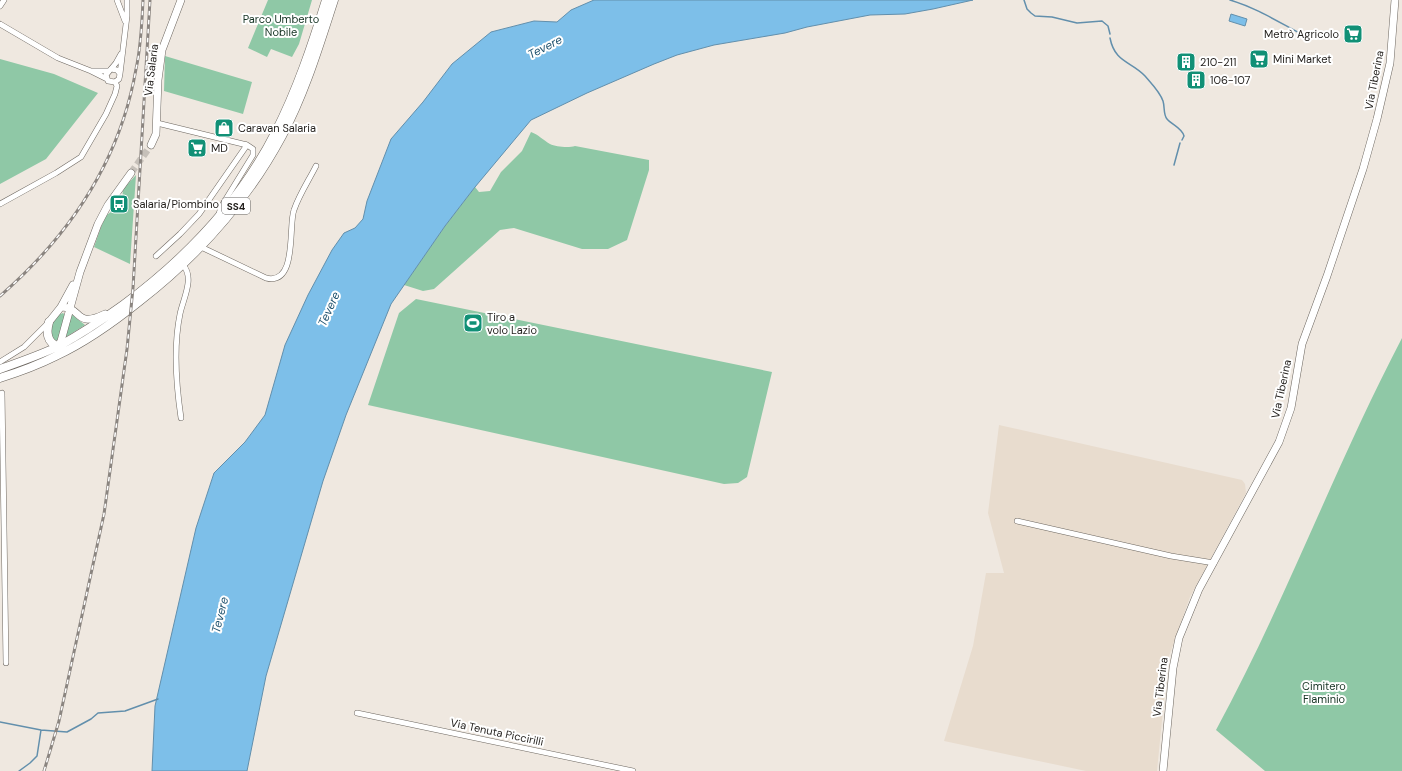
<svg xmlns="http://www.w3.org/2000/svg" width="1402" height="771" viewBox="0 0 1402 771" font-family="'DM Sans',sans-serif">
<rect width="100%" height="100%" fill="#efe8e0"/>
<path fill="#e8dcce" d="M999 425 1242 480 1245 484 1246 493 1190 597 1168 659 1157 771H1086L944 741 973 646 986 573H1004L988 513Z"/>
<path fill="#8fc8a6" d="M268 0H312L299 44 292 57 271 49 267 57 248 48Z
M165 56 252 82 243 114 164 91Z
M0 59 54 74 98 93 46 159 0 184Z
M531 132C539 135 543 140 550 144 556 147 569 148 575 146L649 160V170L627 240 608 249H582L514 228 500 230 434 289 423 291 404 285 445 226 475 187 479 192 490 191 501 172 522 151Z
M136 175 130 264 94 247 105 216 120 206 122 202 123 189Z
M416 299 772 372 747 477 738 483 724 484 368 405 399 313Z
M63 313 65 315 58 340 54 341 50 332C52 324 54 316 63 313Z
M70 313 85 325 66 337V336Z
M1402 338V771H1265L1216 730C1285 603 1335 466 1402 338Z"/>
<path fill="#7dbfe9" stroke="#628fac" d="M594 0H973L933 9 905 14 870 15 807 27 785 33 714 45 677 55 654 64 587 93 531 120 475 187 445 226 391 304 346 415 323 481 266 676 247 771H152L155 706 196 528 214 473 245 442 265 415 285 345 308 295 332 250 344 233 355 228 363 219 367 201 391 139 423 102 452 64 491 32 534 21 557 22 571 10Z
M1231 14 1247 19 1245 26 1229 21Z"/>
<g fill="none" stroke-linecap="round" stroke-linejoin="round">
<path stroke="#628fac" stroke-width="1.5" d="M1024 0 1027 9 1031 13 1035 16 1052 17 1077 23 1102 21 1108 26 1110 34
M1230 0C1257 8 1280 23 1305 36L1307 40
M1110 38C1115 63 1131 61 1145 76 1151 83 1160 92 1163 101 1165 107 1163 114 1167 119 1172 125 1182 128 1184 136L1182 140
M1174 165 1180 143
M0 722 41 730 67 732 91 719 98 713 125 711 158 699
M19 771 30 763 37 756 41 730"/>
<path stroke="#c6c0b9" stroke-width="7" stroke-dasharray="7 3.5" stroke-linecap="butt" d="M131 173 151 145"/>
<defs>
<path id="street" d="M117 0 125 21
M0 6 4 0
M0 24 58 58 91 71 107 79
M111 69 117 70 120 74 119 79 115 82 108 81 106 75 116 63 121 54
M91 71H108
M120 74 127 16V0
M157 123 247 145 253 149V155L221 207 219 214
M0 204 56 173 81 157 106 114 115 94 117 86 115 82
M201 247 266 278C298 286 288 225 294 210 299 195 309 180 316 166
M156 256 180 234 199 214 247 145
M0 362 24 347 48 323
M0 394 2 393 6 663
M181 418C176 384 173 348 180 314 183 299 195 278 183 265
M1017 521 1171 556 1214 563
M357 713 633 771"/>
<path id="secondary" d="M151 145 156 134 158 80 162 50 181 0
M61 307C83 307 74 329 105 314
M49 322 61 307 73 285
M58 346 61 341 80 272 98 224 108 205 131 173
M1163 771 1173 668 1179 638 1199 589 1279 442 1291 408 1302 344 1327 276 1363 169 1377 119 1390 63 1395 0"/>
<path id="primary" d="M49 322C46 332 47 343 58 346
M0 369C20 362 40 355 59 346 81 334 102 320 123 305 185 259 240 202 275 133 297 90 312 45 326 0
M0 378C19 372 38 365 56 356 86 342 114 322 140 301 199 255 246 203 282 136 305 93 319 46 334 0"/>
</defs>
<use href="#street" stroke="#6d6760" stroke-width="6"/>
<use href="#secondary" stroke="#6d6760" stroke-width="8"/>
<use href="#primary" stroke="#6d6760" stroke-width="9"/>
<use href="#street" stroke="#fff" stroke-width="5"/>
<use href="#secondary" stroke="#fff" stroke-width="7"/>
<use href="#primary" stroke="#fff" stroke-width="8"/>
<defs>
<path id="rail" d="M0 296C69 236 120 161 136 69 141 47 142 23 143 0
M44 771 59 721 104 514 127 349 133 288 150 0"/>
</defs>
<use href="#rail" stroke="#8b8580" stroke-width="3"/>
<use href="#rail" stroke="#fff" stroke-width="1.5" stroke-dasharray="4.5" stroke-linecap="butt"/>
</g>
<defs>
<symbol id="supermarket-square" viewBox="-11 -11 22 22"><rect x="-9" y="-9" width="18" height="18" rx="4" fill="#119076" stroke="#fff"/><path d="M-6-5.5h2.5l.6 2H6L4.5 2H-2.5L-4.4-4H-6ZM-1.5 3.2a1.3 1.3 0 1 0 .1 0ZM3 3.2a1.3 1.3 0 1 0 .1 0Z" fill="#fff"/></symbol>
<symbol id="building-square" viewBox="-11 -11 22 22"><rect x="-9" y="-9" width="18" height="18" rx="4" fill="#119076" stroke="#fff"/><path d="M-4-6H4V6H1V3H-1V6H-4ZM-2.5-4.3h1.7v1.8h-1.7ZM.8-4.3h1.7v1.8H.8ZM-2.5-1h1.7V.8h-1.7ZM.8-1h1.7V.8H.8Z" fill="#fff"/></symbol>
<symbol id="shop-square" viewBox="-11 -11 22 22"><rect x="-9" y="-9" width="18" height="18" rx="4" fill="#119076" stroke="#fff"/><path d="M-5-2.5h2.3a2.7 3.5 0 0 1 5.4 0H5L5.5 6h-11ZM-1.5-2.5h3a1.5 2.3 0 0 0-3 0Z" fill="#fff"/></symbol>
<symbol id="bus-square" viewBox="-11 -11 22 22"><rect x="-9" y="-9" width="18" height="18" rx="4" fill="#119076" stroke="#fff"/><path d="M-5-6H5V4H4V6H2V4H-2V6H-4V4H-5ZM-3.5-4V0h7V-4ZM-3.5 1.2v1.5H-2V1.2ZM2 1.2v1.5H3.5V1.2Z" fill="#fff"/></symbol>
<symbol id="stadium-square" viewBox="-11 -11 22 22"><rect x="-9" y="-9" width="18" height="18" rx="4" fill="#119076" stroke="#fff"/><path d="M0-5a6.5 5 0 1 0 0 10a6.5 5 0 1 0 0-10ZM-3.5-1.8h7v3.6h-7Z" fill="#fff"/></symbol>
</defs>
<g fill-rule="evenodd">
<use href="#supermarket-square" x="1342" y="23" width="22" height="22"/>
<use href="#supermarket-square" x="1248" y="48" width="22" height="22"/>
<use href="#building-square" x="1175" y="51" width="22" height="22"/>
<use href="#building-square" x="1185" y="69" width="22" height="22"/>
<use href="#shop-square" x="213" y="117" width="22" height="22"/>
<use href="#supermarket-square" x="186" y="137" width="22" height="22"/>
<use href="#bus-square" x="108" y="193" width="22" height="22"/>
<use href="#stadium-square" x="462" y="312" width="22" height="22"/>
</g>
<g text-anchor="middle" stroke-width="4" stroke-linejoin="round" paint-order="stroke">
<rect fill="#fff" stroke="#646260" stroke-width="1" x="222" y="198" width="28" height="16" rx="3"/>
<g font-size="10" font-weight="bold" fill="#221f1c">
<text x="236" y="210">SS4</text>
</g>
<g font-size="11" fill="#143222" stroke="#fff">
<text x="281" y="23">Parco Umberto<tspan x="281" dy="13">Nobile</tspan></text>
<text x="1324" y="690">Cimitero<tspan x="1324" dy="13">Flaminio</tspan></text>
</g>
<g font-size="11" fill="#221f1c" stroke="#fff" text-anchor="start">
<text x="1339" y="38" text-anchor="end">Metrò Agricolo</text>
<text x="1273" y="63">Mini Market</text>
<text x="1200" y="66">210-211</text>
<text x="1210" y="84">106-107</text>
<text x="238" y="132">Caravan Salaria</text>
<text x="211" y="152">MD</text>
<text x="133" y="208">Salaria/Piombino</text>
<text x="487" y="321">Tiro a<tspan x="487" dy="13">volo Lazio</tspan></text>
</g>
<g font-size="11" fill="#221f1c" stroke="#fff">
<text transform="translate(151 70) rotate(-83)" y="4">Via Salaria</text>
<text transform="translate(1374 80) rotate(-79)" y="4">Via Tiberina</text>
<text transform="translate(1281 389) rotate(-78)" y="4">Via Tiberina</text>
<text transform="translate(1160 687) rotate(-83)" y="4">Via Tiberina</text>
<text transform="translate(497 732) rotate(12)" y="4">Via Tenuta Piccirilli</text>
</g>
<g font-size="12" font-style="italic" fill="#1f526e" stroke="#fff">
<text transform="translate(545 47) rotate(-27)" y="4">Tevere</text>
<text transform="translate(329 309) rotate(-66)" y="4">Tevere</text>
<text transform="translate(220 615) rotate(-76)" y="4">Tevere</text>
</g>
</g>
</svg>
